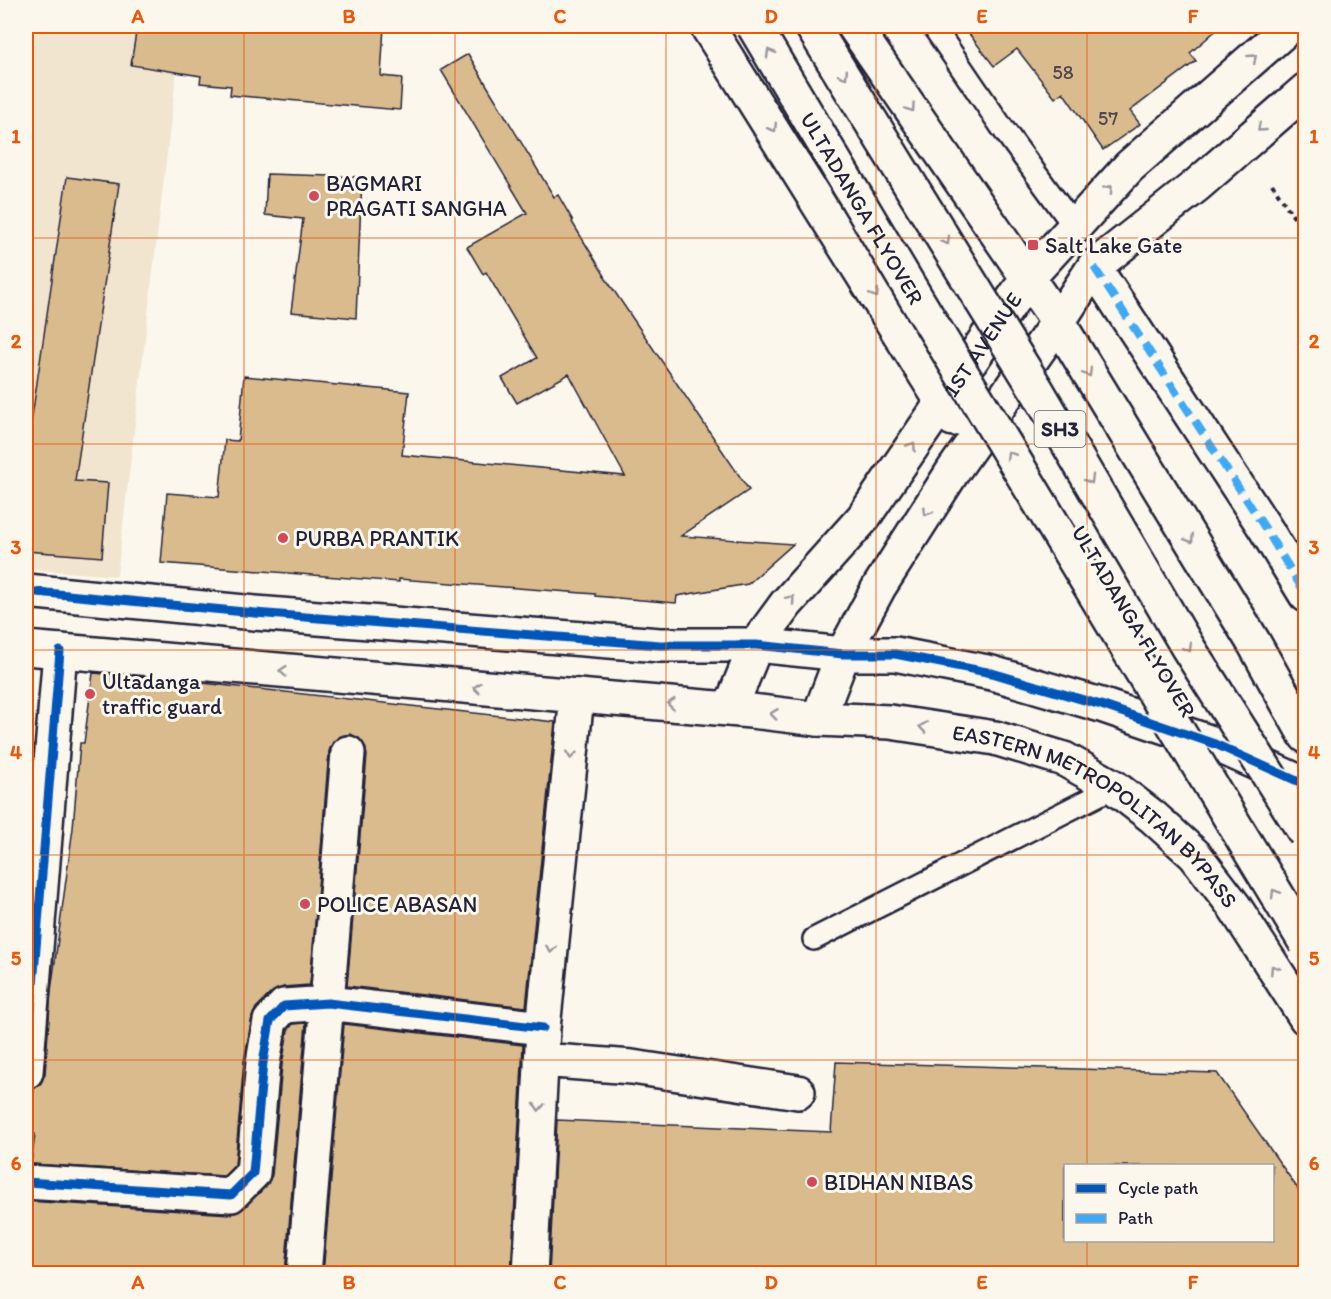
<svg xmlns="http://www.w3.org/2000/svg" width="1331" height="1299" viewBox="0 0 1331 1299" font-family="Itim,sans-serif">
<rect width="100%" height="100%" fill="#fbf7ec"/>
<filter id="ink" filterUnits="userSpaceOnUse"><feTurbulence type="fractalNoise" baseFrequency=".0167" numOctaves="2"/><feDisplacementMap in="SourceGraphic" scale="12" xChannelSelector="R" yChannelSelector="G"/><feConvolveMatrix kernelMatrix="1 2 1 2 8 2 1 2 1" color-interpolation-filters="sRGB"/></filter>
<g filter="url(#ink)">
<path fill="#f1e5d0" d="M26 26H182L117 576 26 569Z"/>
<path fill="#dabb8d" stroke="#22223b" stroke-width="1.5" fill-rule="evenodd" d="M137 26H384L381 76 402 78 400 110 230 95 231 86 200 83 201 76 131 65Z
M963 26H1221L1190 53 1196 61 1130 111 1140 124 1103 150 1063 92 1055 98 1017 49 994 66Z
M468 54 554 197 558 195 573 221 572 222 605 276H604L749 490 681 536 793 544 748 584 677 596 676 603 595 596V594L399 579V582L161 563 167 493 219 497 225 440 238 441 244 376 409 392 402 455 625 476 569 374 517 403 502 378 537 358 486 272 483 274 467 247 527 213 441 70Z
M267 174 362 177 356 318 291 312 303 219 265 215Z
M67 177 119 184 75 481 108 483 102 557 26 551V458Z
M93 673 176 680 555 722 526 1007 347 986 367 755 365 746 359 738 350 734 341 736 333 742 329 751 310 985 283 987 271 993 256 1008 252 1017 244 1061 235 1165 224 1176 31 1164 35 1134H30L34 1089 41 1083 45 1074 51 991 73 828 80 743H84Z
M306 1023 285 1274H26L27 1201 230 1214 238 1212 244 1208 266 1186 272 1175 282 1065 288 1030 293 1024Z
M344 1024 523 1045 511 1274H323Z
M836 1062 1217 1073 1305 1199V1274H549L557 1120 831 1132ZM1065 1166H1272V1240H1065Z"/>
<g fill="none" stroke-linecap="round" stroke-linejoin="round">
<defs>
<path id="service" d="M933 26 1001 126 1074 226
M814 939 1114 787"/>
<path id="minor" d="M1094 267 1265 528 1306 595
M541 1060 632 1067 798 1092
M26 1072 60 651
M26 1182 231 1195 253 1173 263 1063 270 1021 284 1006 328 1003 543 1028
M304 1274 348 753
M530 1274 543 1028 577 696"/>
<g id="secondary">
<path d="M707 26 953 419"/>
<path d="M854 26 1058 322 1254 643 1306 736"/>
<path d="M26 591 255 613 660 645H756L843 654H895L992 673 1101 705 1215 744 1306 785"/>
<path id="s1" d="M26 648 751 711 818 719 890 722 995 738 1064 759 1114 787 1153 817 1195 855 1234 906 1306 1018"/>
<path id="s2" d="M730 709 756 645 786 604 863 518 1027 279 1129 167 1290 26"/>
<path d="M818 719 843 654 879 587 953 471 1058 322 1094 267 1197 185 1306 90"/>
</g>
</defs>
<use href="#service" stroke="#22223b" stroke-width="26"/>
<use href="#minor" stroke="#22223b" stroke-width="38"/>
<use href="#secondary" stroke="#22223b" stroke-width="38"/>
<path stroke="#22223b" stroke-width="4" stroke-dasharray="4.5 4.5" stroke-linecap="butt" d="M1272 184 1306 236"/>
<use href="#service" stroke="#fbf7ec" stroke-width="21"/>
<use href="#minor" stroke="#fbf7ec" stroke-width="33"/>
<use href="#secondary" stroke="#fbf7ec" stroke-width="33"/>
<defs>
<g id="primary-bridge">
<path id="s3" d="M754 26 916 298 1306 943"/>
<path d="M812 26 1038 392 1187 646 1306 834"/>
</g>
</defs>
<use href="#primary-bridge" stroke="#22223b" stroke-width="38" stroke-linecap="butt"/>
<use href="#primary-bridge" stroke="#fbf7ec" stroke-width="33"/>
<path stroke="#3fa9f5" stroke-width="8" stroke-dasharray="15 8" stroke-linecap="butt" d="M1094 267 1265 528 1306 595"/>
<defs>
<path id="cycleway" d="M26 591 255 613 660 645H756L843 654H895L992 673 1101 705 1215 744 1306 785
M26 1072 60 651
M26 1182 231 1195 253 1173 263 1063 270 1021 284 1006 328 1003 543 1028"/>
</defs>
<use href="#cycleway" stroke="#fbf7ec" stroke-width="13"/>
<use href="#cycleway" stroke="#0057b8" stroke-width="9"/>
</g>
<defs><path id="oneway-chevron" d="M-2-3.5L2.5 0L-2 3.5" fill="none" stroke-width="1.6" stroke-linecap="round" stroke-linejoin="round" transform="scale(1.5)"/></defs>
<g stroke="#99979c">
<use href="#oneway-chevron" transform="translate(770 53) rotate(-120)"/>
<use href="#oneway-chevron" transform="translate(1253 58) rotate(-41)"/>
<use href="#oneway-chevron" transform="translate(844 75) rotate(58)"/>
<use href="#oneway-chevron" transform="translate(911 108) rotate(55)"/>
<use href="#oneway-chevron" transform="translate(773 128) rotate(58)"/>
<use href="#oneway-chevron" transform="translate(1261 128) rotate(139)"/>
<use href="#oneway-chevron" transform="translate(1109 189) rotate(-47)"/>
<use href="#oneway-chevron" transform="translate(946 241) rotate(59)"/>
<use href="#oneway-chevron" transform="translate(875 294) rotate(58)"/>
<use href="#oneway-chevron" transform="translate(1088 373) rotate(59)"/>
<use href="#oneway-chevron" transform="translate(912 446) rotate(-56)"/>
<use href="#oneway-chevron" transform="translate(1010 455) rotate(-121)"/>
<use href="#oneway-chevron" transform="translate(1090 480) rotate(60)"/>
<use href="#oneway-chevron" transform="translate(927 512) rotate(122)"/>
<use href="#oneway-chevron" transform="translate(1190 539) rotate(58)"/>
<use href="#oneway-chevron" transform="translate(791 599) rotate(-49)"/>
<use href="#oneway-chevron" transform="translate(1188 648) rotate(58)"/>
<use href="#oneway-chevron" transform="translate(283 671) rotate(-175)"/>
<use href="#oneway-chevron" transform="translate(477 688) rotate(-175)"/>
<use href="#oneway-chevron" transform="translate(671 704) rotate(-175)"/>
<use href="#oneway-chevron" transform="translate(774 714) rotate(-173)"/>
<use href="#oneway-chevron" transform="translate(923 727) rotate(-171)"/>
<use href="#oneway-chevron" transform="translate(571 755) rotate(96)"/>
<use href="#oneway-chevron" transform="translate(1275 893) rotate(-121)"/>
<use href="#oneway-chevron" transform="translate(551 949) rotate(96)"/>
<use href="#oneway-chevron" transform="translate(1274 969) rotate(-123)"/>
<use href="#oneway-chevron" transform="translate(539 1107) rotate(93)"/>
</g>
</g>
<path fill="none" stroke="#e8590c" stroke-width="1.5" stroke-opacity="0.55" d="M244 26V1274M455 26V1274M666 26V1274M876 26V1274M1087 26V1166M26 238H1306M26 444H1306M26 650H1306M26 855H1306M26 1060H1306M1087 1240V1274"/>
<g fill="#d1495b" stroke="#fbf7ec" stroke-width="2">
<circle cx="314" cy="196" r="6"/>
<rect x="1027" y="239" width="12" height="12" rx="3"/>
<circle cx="283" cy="538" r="6"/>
<circle cx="90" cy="694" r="6"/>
<circle cx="305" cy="904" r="6"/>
<circle cx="812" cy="1182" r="6"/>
</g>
<g text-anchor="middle" stroke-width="6" stroke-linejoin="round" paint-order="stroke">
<g font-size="20" fill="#504850">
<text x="1063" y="79">58</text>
<text x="1108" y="125">57</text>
</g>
<rect fill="#fbf7ec" stroke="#636270" stroke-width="1.5" x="1034.5" y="411" width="51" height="36" rx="4.5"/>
<g font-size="21" font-weight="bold" fill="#22223b">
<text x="1060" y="436">SH3</text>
</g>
<g font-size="22" fill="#22223b" stroke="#fbf7ec" text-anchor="start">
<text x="326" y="191">BAGMARI<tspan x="326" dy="25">PRAGATI SANGHA</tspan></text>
<text x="1045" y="253">Salt Lake Gate</text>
<text x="295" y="546">PURBA PRANTIK</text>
<text x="102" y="689">Ultadanga<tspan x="102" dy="25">traffic guard</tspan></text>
<text x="317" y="912">POLICE ABASAN</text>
<text x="824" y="1190">BIDHAN NIBAS</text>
</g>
<g font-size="22" fill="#22223b" stroke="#fbf7ec">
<text dy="8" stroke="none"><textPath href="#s3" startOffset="212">ULTADANGA FLYOVER</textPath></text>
<text dy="8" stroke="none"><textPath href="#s2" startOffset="446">1ST AVENUE</textPath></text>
<text transform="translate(1134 621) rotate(59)" y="8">ULTADANGA FLYOVER</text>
<text dy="8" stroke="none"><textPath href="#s1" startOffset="1101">EASTERN METROPOLITAN BYPASS</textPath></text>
</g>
</g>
<rect width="1331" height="1299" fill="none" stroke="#fbf7ec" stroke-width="66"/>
<rect x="1064" y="1164" width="210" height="78" fill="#fbf7ec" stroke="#a4a2a5" stroke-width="1.5"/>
<rect x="1076" y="1184" width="30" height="9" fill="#0057b8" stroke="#a4a2a5" stroke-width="1.5"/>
<text x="1118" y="1194" font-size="18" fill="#22223b">Cycle path</text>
<rect x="1076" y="1214" width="30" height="9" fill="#3fa9f5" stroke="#a4a2a5" stroke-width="1.5"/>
<text x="1118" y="1224" font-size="18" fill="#22223b">Path</text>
<rect x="33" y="33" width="1265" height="1233" fill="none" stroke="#e8590c" stroke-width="2"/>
<g font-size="20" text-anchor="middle" font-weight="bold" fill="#e8590c">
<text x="138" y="23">A</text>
<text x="349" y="23">B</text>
<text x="560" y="23">C</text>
<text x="771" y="23">D</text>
<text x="982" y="23">E</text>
<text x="1193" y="23">F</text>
<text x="16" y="143">1</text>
<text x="1314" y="143">1</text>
<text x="16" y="348">2</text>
<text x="1314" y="348">2</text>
<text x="16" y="554">3</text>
<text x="1314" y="554">3</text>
<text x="16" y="759">4</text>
<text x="1314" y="759">4</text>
<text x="16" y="965">5</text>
<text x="1314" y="965">5</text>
<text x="16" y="1170">6</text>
<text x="1314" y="1170">6</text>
<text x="138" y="1289">A</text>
<text x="349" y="1289">B</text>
<text x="560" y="1289">C</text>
<text x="771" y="1289">D</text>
<text x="982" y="1289">E</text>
<text x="1193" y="1289">F</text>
</g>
</svg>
